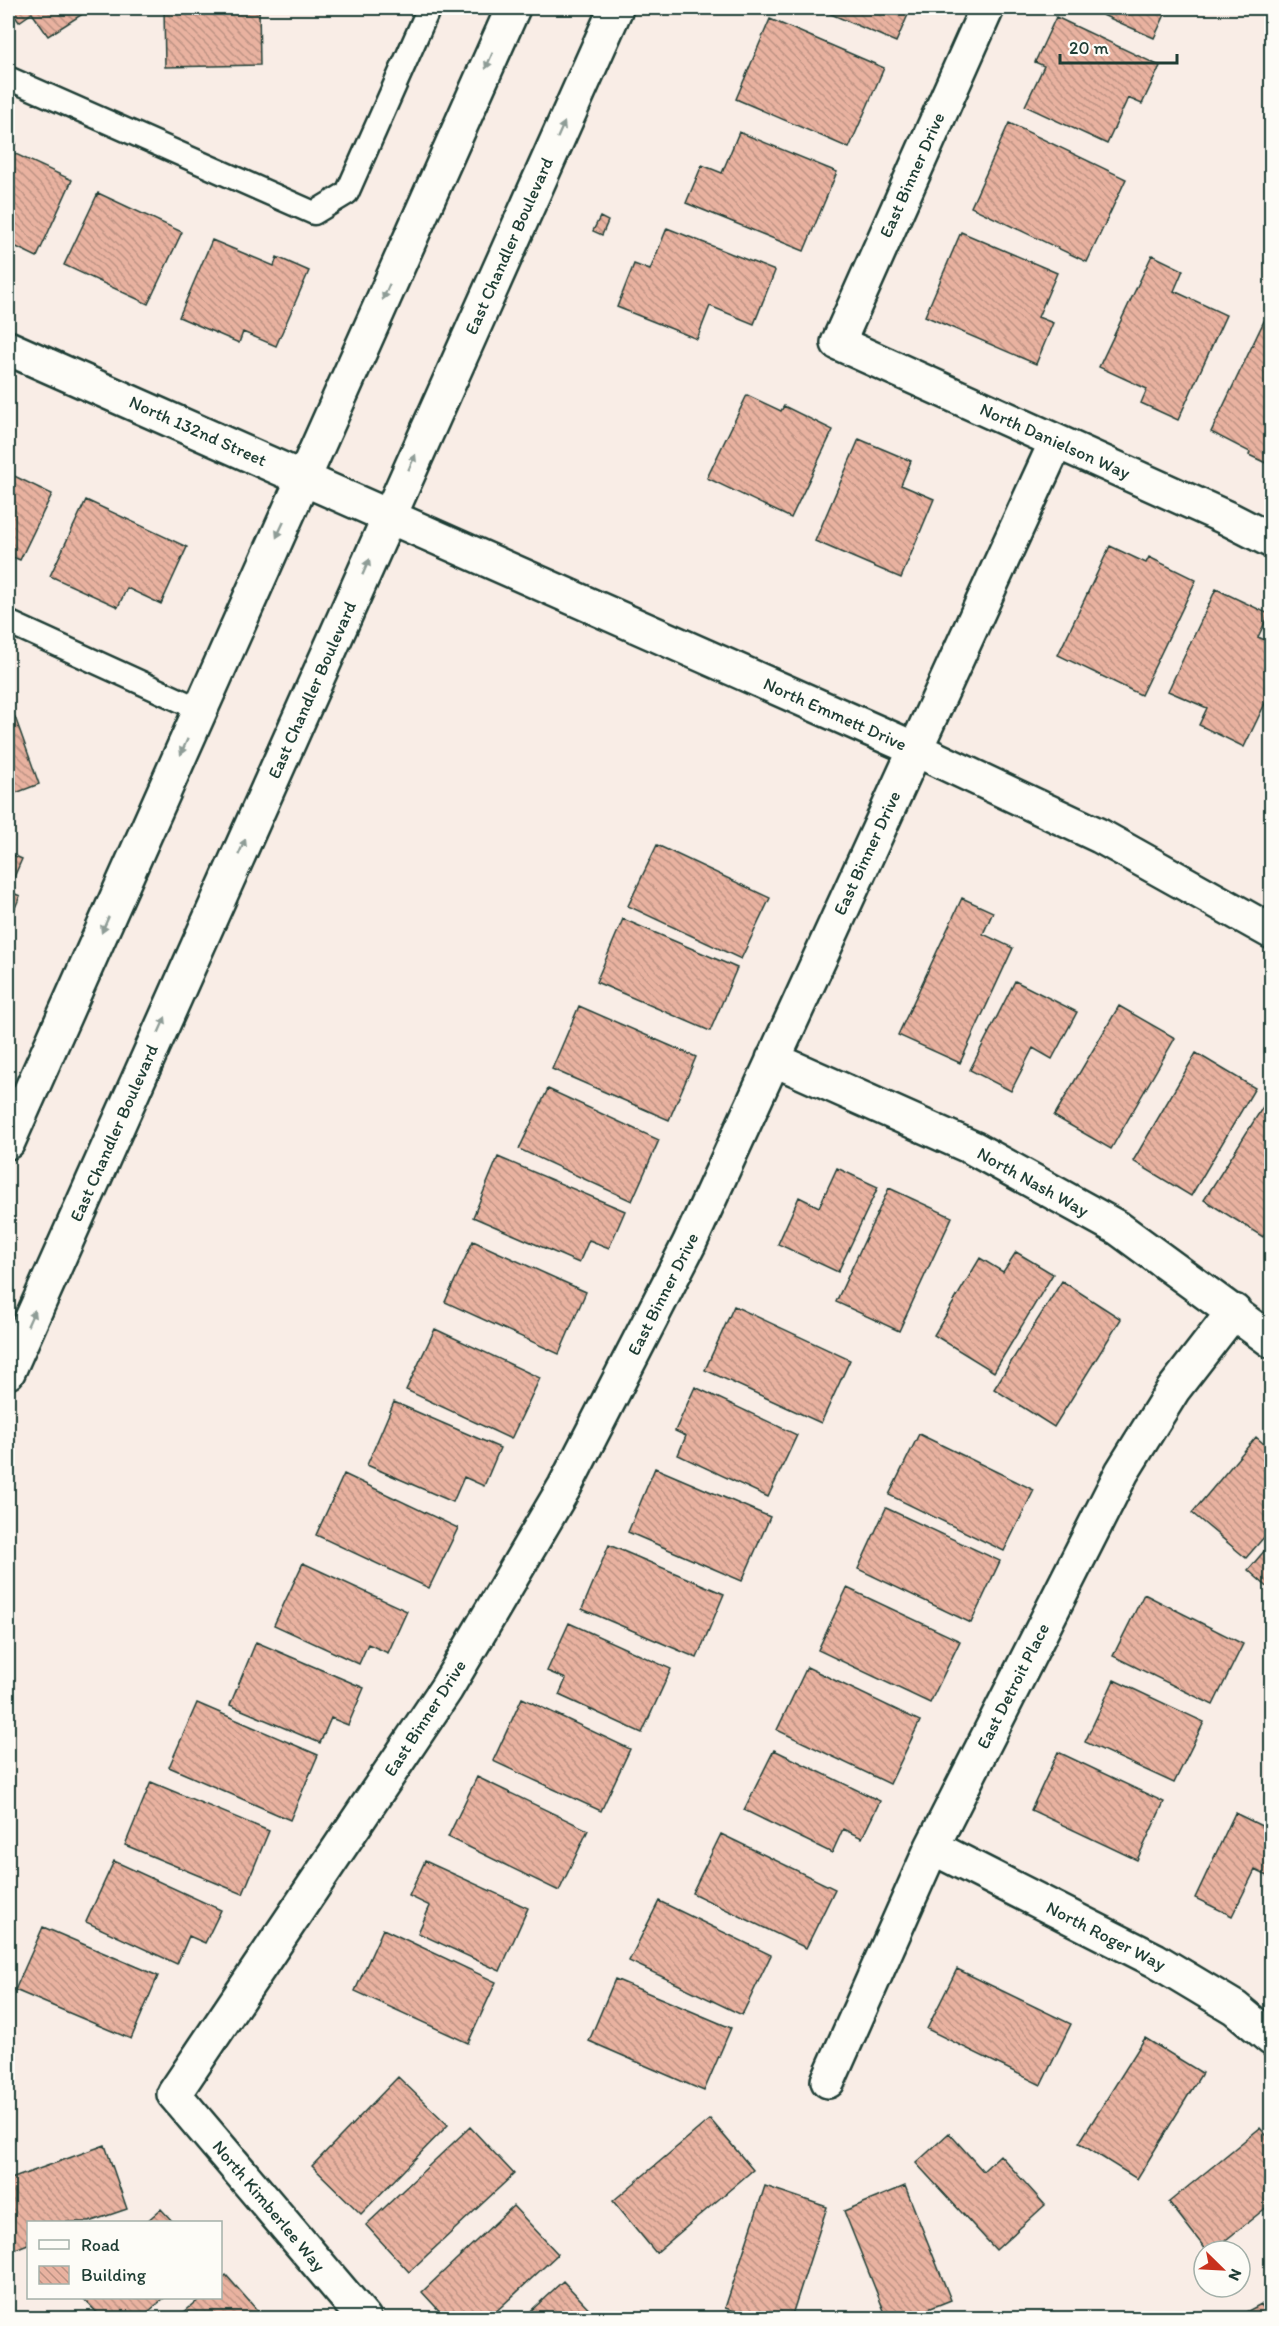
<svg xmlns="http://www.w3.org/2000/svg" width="1279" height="2326" viewBox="0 0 1279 2326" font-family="Itim,sans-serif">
<defs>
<pattern id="building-back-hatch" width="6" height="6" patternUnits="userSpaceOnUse" patternTransform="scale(1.5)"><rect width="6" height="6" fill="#e9b2a0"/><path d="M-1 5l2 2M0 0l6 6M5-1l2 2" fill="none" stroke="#bc9283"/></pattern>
</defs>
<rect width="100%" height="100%" fill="#f9ede6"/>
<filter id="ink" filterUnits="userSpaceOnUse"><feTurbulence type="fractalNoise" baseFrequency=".0167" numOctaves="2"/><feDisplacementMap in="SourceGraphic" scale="12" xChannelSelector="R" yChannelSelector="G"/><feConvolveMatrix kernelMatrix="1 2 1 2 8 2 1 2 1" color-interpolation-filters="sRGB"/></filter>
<g filter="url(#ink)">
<path fill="url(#building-back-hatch)" stroke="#1f3d34" stroke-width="1.5" d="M9 8H92L48 36 32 13 19 22Z
M164 8H259L260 65 165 67Z
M817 8H911L896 42Z
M1087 8H1168L1154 38Z
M1056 17 1160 66 1142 104 1128 98 1107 144 1025 106 1044 66 1035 62Z
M770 19 884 68 849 148 736 99Z
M1009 123 1126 179 1087 262 971 207Z
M739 132 837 172 804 251 686 203 702 165 722 173Z
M8 139 16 143 11 152 72 180 37 257 8 243Z
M98 193 182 232 148 304 64 265Z
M600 217 608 221 602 235 593 231Z
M667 228 775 271 754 324 710 306 697 339 617 307 634 264 650 270Z
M961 232 1057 273 1038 317 1053 323 1036 364 925 316Z
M212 240 274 266 277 257 309 271 276 346 243 332 239 343 179 317Z
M1152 255 1183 270 1174 291 1226 315 1178 420 1141 403 1147 389 1099 367Z
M1264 321 1272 325V466L1249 455 1250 452 1211 432Z
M747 395 781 411 784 406 833 430 791 518 707 478Z
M859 439 911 461 901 485 934 499 901 578 815 541Z
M8 473 52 494 20 560 8 555Z
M86 500 187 547 161 604 127 588 118 607 50 576Z
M1110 546 1146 563 1149 557 1196 580 1141 695 1058 655Z
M1216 589 1269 614 1258 637 1272 643V689L1244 747 1199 725 1207 708 1168 691Z
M15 717 39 784 8 796V719Z
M657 845 770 898 741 959 628 906Z
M8 853 22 859 8 891 20 896 8 925Z
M962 898 993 912 983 934 1013 948 960 1063 898 1035Z
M623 919 737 968 710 1031 596 982Z
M1015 981 1077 1012 1052 1059 1033 1048 1011 1091 970 1070Z
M579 1006 696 1057 669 1120 552 1069Z
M1119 1006 1175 1038 1111 1149 1054 1116Z
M1196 1053 1255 1088 1191 1196 1133 1161Z
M548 1089 659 1140 632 1201 519 1149Z
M1271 1094 1272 1223 1263 1237 1204 1200Z
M498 1157 625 1211 609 1248 589 1240 579 1263 473 1217Z
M837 1168 878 1187 838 1272 778 1244 799 1197 819 1207Z
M889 1188 952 1217 899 1331 836 1302Z
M473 1241 586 1292 559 1354 445 1302Z
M1016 1252 1053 1274 994 1372 934 1335 980 1258 1003 1272Z
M1062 1281 1121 1319 1054 1427 994 1389Z
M734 1306 850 1360 821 1423 705 1370Z
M435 1329 540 1378 511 1439 406 1390Z
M695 1387 797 1435 768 1497 678 1455 686 1436 675 1431Z
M394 1402 500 1448 484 1486 464 1477 453 1502 367 1465Z
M919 1434 1034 1490 1004 1551 889 1495Z
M1256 1437 1272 1451V1528L1246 1558 1192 1513Z
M655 1468 770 1517 742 1581 628 1532Z
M344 1474 458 1528 429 1588 316 1535Z
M886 1508 1000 1561 971 1623 858 1569Z
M1272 1542V1591L1248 1570Z
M609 1545 724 1594 697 1658 582 1609Z
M303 1563 407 1611 388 1653 368 1644 359 1664 274 1625Z
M847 1588 960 1641 930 1703 818 1650Z
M1144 1594 1243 1644 1213 1705 1113 1656Z
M569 1623 671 1669 642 1733 559 1695 566 1679 547 1671Z
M256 1642 364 1688 348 1725 331 1718 320 1743 230 1705Z
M807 1667 920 1721 890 1784 777 1730Z
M1114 1680 1204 1722 1174 1783 1085 1742Z
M522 1698 630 1749 601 1811 493 1761Z
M197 1703 318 1755 290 1820 169 1767Z
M774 1750 880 1801 862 1838 843 1829 832 1853 744 1810Z
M1058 1752 1164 1802 1137 1860 1031 1810Z
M477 1777 588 1830 559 1891 448 1837Z
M151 1782 269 1831 243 1894 125 1845Z
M1235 1813 1272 1831V1878L1255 1870 1232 1916 1195 1898Z
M721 1834 835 1889 806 1948 692 1893Z
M114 1861 221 1910 205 1943 189 1936 177 1964 86 1922Z
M425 1861 528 1908 500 1971 418 1933 430 1906 409 1896Z
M659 1901 771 1955 742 2015 629 1961Z
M43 1927 158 1976 131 2039 15 1990Z
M383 1929 496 1982 468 2043 355 1991Z
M957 1969 1071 2024 1041 2085 927 2029Z
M615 1979 731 2028 704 2091 589 2041Z
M1145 2038 1202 2073 1137 2179 1079 2143Z
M398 2077 448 2125 361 2214 312 2166Z
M710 2119 753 2170 656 2253 613 2201Z
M470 2127 514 2174 409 2272 366 2225Z
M1260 2128 1272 2142V2203L1212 2251H1207L1169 2202Z
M949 2133 983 2171 1000 2155 1045 2205 996 2250 916 2163Z
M105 2145 127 2209 89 2222H28V2244L8 2252V2180Z
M765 2186 827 2207 791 2318H758L725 2308Z
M905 2186 951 2300 906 2318H887L844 2211Z
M513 2206 558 2254 489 2318H446L422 2292Z
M161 2209 173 2222H146Z
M226 2275 264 2318H177L201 2298H220V2280Z
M563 2281 598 2318H523Z
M83 2298H164L141 2318H102Z
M1261 2304 1269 2318H1235Z"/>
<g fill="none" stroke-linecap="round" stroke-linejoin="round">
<defs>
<path id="service" d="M8 78 314 213 347 193 429 8
M8 622 201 710"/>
<path id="minor" d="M987 8 838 343 1229 519 1272 541
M773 1059 973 1148 1118 1228 1272 1341
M932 1847 1155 1960 1235 2008 1272 2039
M828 2081 932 1847 1122 1472 1173 1390 1234 1311
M364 2318 174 2094 446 1689 565 1486 689 1244 1056 442"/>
<path id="tertiary" d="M8 348 915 749 1100 836 1272 932"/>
<path id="secondary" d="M8 1142 513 8
M8 1372 616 8"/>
</defs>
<use href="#service" stroke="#1f3d34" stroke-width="27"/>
<use href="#minor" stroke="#1f3d34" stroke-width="38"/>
<use href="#tertiary" stroke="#1f3d34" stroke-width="38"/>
<use href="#secondary" stroke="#1f3d34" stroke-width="38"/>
<use href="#service" stroke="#fdfcf7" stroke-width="22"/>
<use href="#minor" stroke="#fdfcf7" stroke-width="33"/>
<use href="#tertiary" stroke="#fdfcf7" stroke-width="33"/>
<use href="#secondary" stroke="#fdfcf7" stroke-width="33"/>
</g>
<defs><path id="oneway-solid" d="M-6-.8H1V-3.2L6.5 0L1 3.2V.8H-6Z" transform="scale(1.5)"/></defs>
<g fill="#8e9c96">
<use href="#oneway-solid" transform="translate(489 61) rotate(114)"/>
<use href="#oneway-solid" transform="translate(561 130) rotate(-66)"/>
<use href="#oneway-solid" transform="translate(386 292) rotate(114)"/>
<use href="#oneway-solid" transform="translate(412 462) rotate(-66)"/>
<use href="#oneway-solid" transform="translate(280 530) rotate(115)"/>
<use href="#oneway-solid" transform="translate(366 567) rotate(-66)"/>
<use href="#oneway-solid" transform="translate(184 747) rotate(114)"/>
<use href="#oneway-solid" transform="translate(242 847) rotate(-66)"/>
<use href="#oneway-solid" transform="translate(105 925) rotate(114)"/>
<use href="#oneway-solid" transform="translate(162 1025) rotate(-66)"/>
<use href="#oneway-solid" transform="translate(31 1318) rotate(-66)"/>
</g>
</g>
<g text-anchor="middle" stroke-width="5" stroke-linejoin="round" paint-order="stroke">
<g font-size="18" fill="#1f3d34" stroke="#fdfcf7">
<text transform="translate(912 175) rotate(-66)" y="6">East Binner Drive</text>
<text transform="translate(509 246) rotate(-66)" y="6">East Chandler Boulevard</text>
<text transform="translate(198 431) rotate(24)" y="6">North 132nd Street</text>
<text transform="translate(1055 441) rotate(24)" y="6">North Danielson Way</text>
<text transform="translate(312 690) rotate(-66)" y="6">East Chandler Boulevard</text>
<text transform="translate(835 714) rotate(24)" y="6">North Emmett Drive</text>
<text transform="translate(867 853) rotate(-65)" y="6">East Binner Drive</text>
<text transform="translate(114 1133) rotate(-66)" y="6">East Chandler Boulevard</text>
<text transform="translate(1033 1182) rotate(29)" y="6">North Nash Way</text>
<text transform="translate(663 1294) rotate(-63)" y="6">East Binner Drive</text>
<text transform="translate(1013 1686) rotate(-63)" y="6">East Detroit Place</text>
<text transform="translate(425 1718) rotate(-57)" y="6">East Binner Drive</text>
<text transform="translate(1106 1936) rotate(27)" y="6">North Roger Way</text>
<text transform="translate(269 2206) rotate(50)" y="6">North Kimberlee Way</text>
</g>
</g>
<rect width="1279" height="2326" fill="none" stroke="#fdfcf7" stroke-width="30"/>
<rect x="15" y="15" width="1249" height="2296" fill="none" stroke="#1f3d34" stroke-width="2" filter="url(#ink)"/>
<rect x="27" y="2221" width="195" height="78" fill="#fdfcf7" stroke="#a4b0a9" stroke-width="1.5"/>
<rect x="39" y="2240" width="30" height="9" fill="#fdfcf7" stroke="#a4b0a9" stroke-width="1.5"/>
<text x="81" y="2251" font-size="18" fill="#1f3d34">Road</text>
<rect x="39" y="2266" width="30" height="18" fill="url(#building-back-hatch)" stroke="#a4b0a9" stroke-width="1.5"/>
<text x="81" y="2281" font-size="18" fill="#1f3d34">Building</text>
<g transform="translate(1222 2269) rotate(114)"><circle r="28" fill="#fdfcf7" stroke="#a4b0a9" stroke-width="1.5"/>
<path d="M0-4.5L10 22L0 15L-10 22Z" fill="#c8321e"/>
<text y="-9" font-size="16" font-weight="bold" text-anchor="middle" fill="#1f3d34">N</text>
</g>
<path d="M1060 54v9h117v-9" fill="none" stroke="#1f3d34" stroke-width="3"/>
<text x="1069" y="54" font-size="18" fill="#1f3d34" stroke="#fdfcf7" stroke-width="4.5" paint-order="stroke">20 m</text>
</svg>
